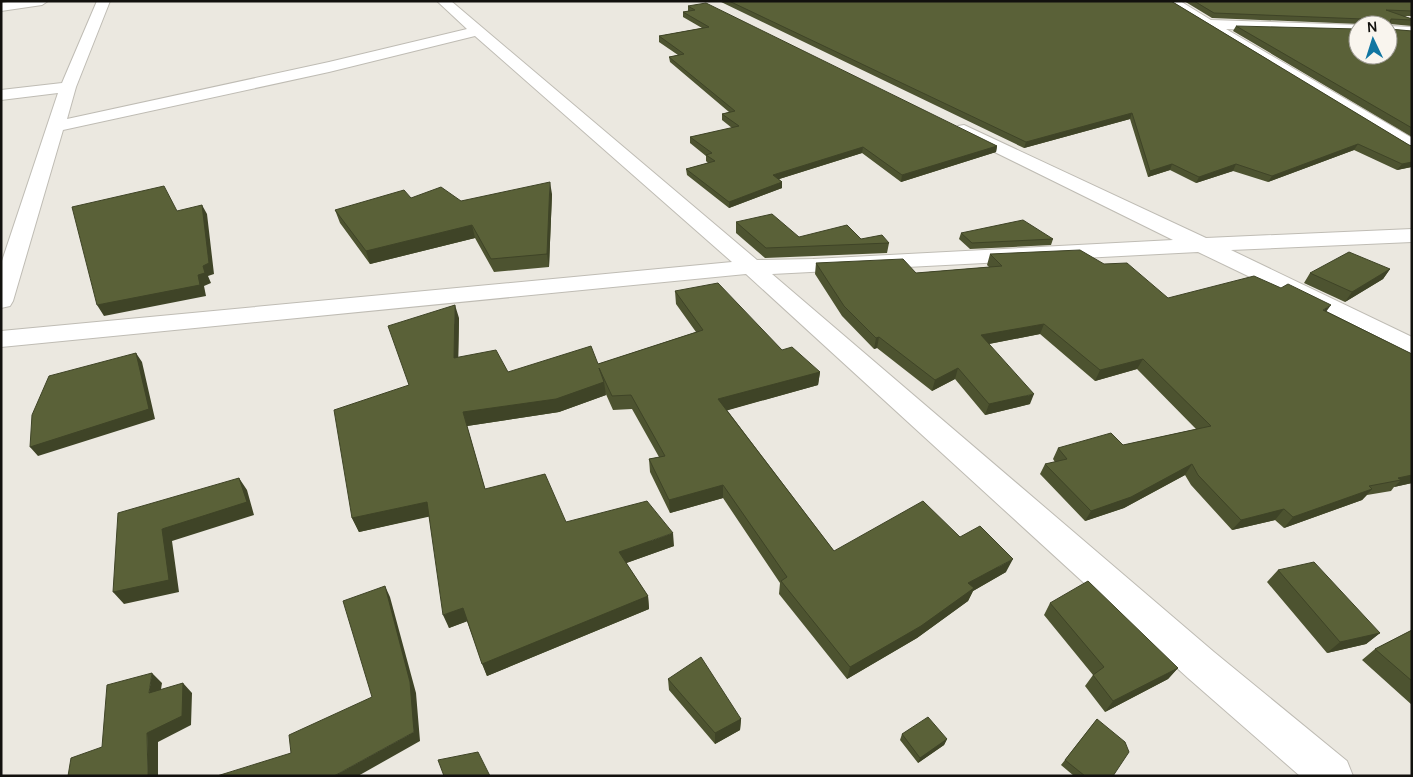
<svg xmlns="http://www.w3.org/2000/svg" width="1413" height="777" viewBox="0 0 1413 777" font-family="Manrope,sans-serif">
<rect width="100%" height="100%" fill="#ebe8e0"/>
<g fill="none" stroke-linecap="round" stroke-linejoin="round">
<defs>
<path id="minor" d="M14 1H48L42 5 1 11V3Z
M97 1H110L76 87 67 119 329 62 467 29 437 1H451L757 260 813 259 1173 240 958 134 955 130 958 126 964 125 1206 238 1412 229V242L1231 250 1412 337V355L1198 252 772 274 1214 652 1347 761 1353 776H1300L1188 678 746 274 1 347V331L732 262 475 36 329 72 63 130 13 301 10 306 1 308V264L58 93 1 100V90L62 83Z
M1164 1H1180L1211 20 1359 25 1358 33 1226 29 1412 138V151L1406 150Z
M1388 26 1412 27V35L1388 34Z"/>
</defs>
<use href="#minor" stroke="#bfbcb4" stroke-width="2"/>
<use href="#minor" fill="#fff" fill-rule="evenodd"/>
</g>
<path fill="#4d5330" d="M719 1H1171L1409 145 1412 146V167L1397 170 1354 150 1268 182 1233 171 1196 183 1170 170 1148 177 1130 119 1024 148Z
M1184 1H1412V16H1404L1412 19V26L1390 24 1389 29 1412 31V137L1233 31 1236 26 1358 55 1388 25H1360V24L1212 18Z
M688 6 997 146 996 152 901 182 862 153 779 179 782 182V188L729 208 687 175 686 169 708 163 706 161V156L690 143V137L732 128 722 120V114L729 112 670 62 669 57 678 55 659 42V36L702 28 683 17V12L688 11Z
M552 194 549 267 494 272 475 238 370 264 340 223 335 210 411 198 461 201Z
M736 222 799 237 861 239 889 243 887 253 765 258 736 233Z
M961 233 1053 239 1051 245 970 249 959 239Z
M990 254 1104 264 1168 298 1326 311 1412 354V483L1394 487 1391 491 1367 495 1362 500 1284 528 1275 520 1232 530 1191 485 1185 475 1124 508 1085 521 1040 474 1045 464 1055 462 1053 459 1058 448 1123 445 1196 429 1137 369 1095 381 1040 334 989 344 1030 404 985 415 955 379 932 391 877 348 874 349 842 316 815 274 816 263 916 273 989 267 987 265Z
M1390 269 1383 279 1345 302 1304 283 1310 273Z
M675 291 782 350 820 372 818 385 727 410 834 551 960 537 1006 572 973 591 968 601 917 638 847 679 779 594 780 583 723 498 670 513 650 472 649 459 659 457 632 409 613 410 605 392 606 395 559 412 467 426 485 489 566 522 674 546 626 563 648 596 649 609 487 676 467 621 449 628 429 516 359 532 352 518 409 385 459 318 458 358 508 372 598 364 696 332 676 304Z
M1278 570 1380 633 1366 644 1327 653 1267 582Z
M1050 603 1178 668 1168 679 1105 712 1085 686 1093 675 1044 615Z
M1412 630V705L1362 660 1375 649Z
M668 679 741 719 740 730 715 744 669 690Z
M1097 719 1113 776H1074L1061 765Z
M902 734 947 739 944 745 918 763 900 740Z"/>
<path fill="#3f4427" d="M1132 113 1130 119 1024 148 1026 142Z
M1358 144 1354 150 1268 182 1272 176Z
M997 146 996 152 901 182 902 175Z
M863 147 862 153 773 181V175Z
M1412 162 1411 167 1397 170 1402 164Z
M1172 164 1170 170 1148 177 1150 171Z
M1236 164 1233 171 1196 183 1199 177Z
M550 182 552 194 549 267 547 254Z
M782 182V188L729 208V202Z
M202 205 207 214 214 274 208 276 211 283 204 286 206 296 104 316 97 305 198 275 203 266Z
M472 225 475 238 370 264 366 251Z
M1390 269 1383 279 1345 302 1352 292Z
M455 305 459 318 458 372 454 358Z
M1331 305 1323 316V310Z
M1044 324 1040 334 978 346 981 335Z
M879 337 877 348 874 349 876 338Z
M136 353 142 362 155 419 38 456 30 447Z
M1143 359 1137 369 1095 381 1100 370Z
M958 368 955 379 932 391 935 380Z
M820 372 818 385 718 413V399Z
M604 382 606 395 559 412 467 426 463 412Z
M1034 394 1030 404 985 415 989 404Z
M1192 464 1185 475 1124 508 1085 521 1091 511Z
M1412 475V483L1394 487 1401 480 1398 478Z
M239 478 247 490 254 515 172 541 179 592 124 604 113 592 162 529Z
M723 485V498L670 513 669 500Z
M1372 489 1362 500 1284 528 1293 517Z
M427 502 432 516 359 532 352 518Z
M1284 509 1275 520 1232 530 1241 520Z
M673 533 674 546 621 565 619 552Z
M1013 559 1006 572 973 591 968 601 917 638 847 679 850 667 968 583Z
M385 586 390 597 416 693 420 741 358 776H334L414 732Z
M648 596 649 609 487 676 482 664Z
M463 608 468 621 449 628 443 615Z
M1380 633 1366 644 1327 653 1340 642Z
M1178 668 1168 679 1105 712 1113 701Z
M152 673 162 683 159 702 149 693Z
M183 683 192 693 191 725 158 742V776H148L147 733Z
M741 719 740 730 715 744V733Z
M947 739 944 745 918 763 920 758Z"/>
<path fill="#5a6138" stroke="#3f4427" d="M729 1H1171L1409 145 1412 146V162L1402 164 1358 144 1272 176 1236 164 1199 177 1172 164 1150 171 1132 113 1026 142Z
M1194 1H1412V11L1386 10 1412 19V20L1391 19 1389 29 1412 31V128L1236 26 1358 29V55H1388V25H1362L1363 19 1214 13Z
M706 3 997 146 902 175 863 147 773 175 782 182 729 202 686 169 715 161 706 155 712 153 690 137 739 126 722 114 735 111 669 57 684 54 659 36 709 27 683 12 695 10 688 6Z
M550 182 547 254 491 259 472 225 366 251 335 210 404 190 411 198 441 187 461 201Z
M164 186 177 211 202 205 209 263 203 266 205 273 198 275 200 285 97 305 72 207Z
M772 214 799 237 847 225 861 239 882 235 889 243 766 248 736 222Z
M1023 220 1053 239 972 243 961 233Z
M1080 250 1104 264 1127 263 1168 298 1254 276 1281 288 1288 284 1331 305 1323 310 1412 354V475L1398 478 1401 480 1369 486 1372 489 1293 517 1284 509 1241 520 1198 475 1192 464 1131 497 1091 511 1045 464 1067 459 1058 448 1111 433 1123 445 1211 426 1143 359 1100 370 1044 324 981 335 1034 394 989 404 958 368 935 380 879 337 876 338 844 306 816 263 903 259 916 273 1002 266 990 254Z
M1349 252 1390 269 1352 292 1310 273Z
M718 283 782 350 792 347 820 372 718 399 834 551 923 501 960 537 980 526 1013 559 968 583 974 588 921 626 850 667 781 581 787 577 723 485 669 500 649 459 665 456 631 395 612 396 599 368 604 382 556 399 463 412 485 489 545 474 566 522 647 501 673 533 619 552 648 596 482 664 463 608 443 615 427 502 352 518 334 410 409 385 388 326 455 305 454 358 496 350 508 372 591 346 598 364 703 330 675 291Z
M136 353 149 409 30 447 32 415 49 376Z
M239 478 247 502 162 529 169 580 113 592 118 513Z
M1314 562 1380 633 1340 642 1278 570Z
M1088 581 1178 668 1113 701 1093 675 1104 667 1050 603Z
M385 586 410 682 414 732 334 776H217L291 753 289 735 372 697 343 601Z
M1412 630V681L1375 649Z
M701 657 741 719 715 733 668 679Z
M152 673 149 693 183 683 182 716 147 733 148 776H68L71 758 102 747 107 685Z
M928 717 947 739 920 758 902 734Z
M1097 719 1125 742 1129 752 1113 776H1085L1065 760Z
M478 752 490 776H444L438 760Z"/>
<rect width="1413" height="777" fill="none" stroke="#12110e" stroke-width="5"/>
<g transform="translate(1373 40) rotate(356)"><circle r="24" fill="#f9f5ee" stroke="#9d9a94"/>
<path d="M0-4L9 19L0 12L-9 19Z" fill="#1176a2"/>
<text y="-8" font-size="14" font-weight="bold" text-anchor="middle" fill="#12110e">N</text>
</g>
</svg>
